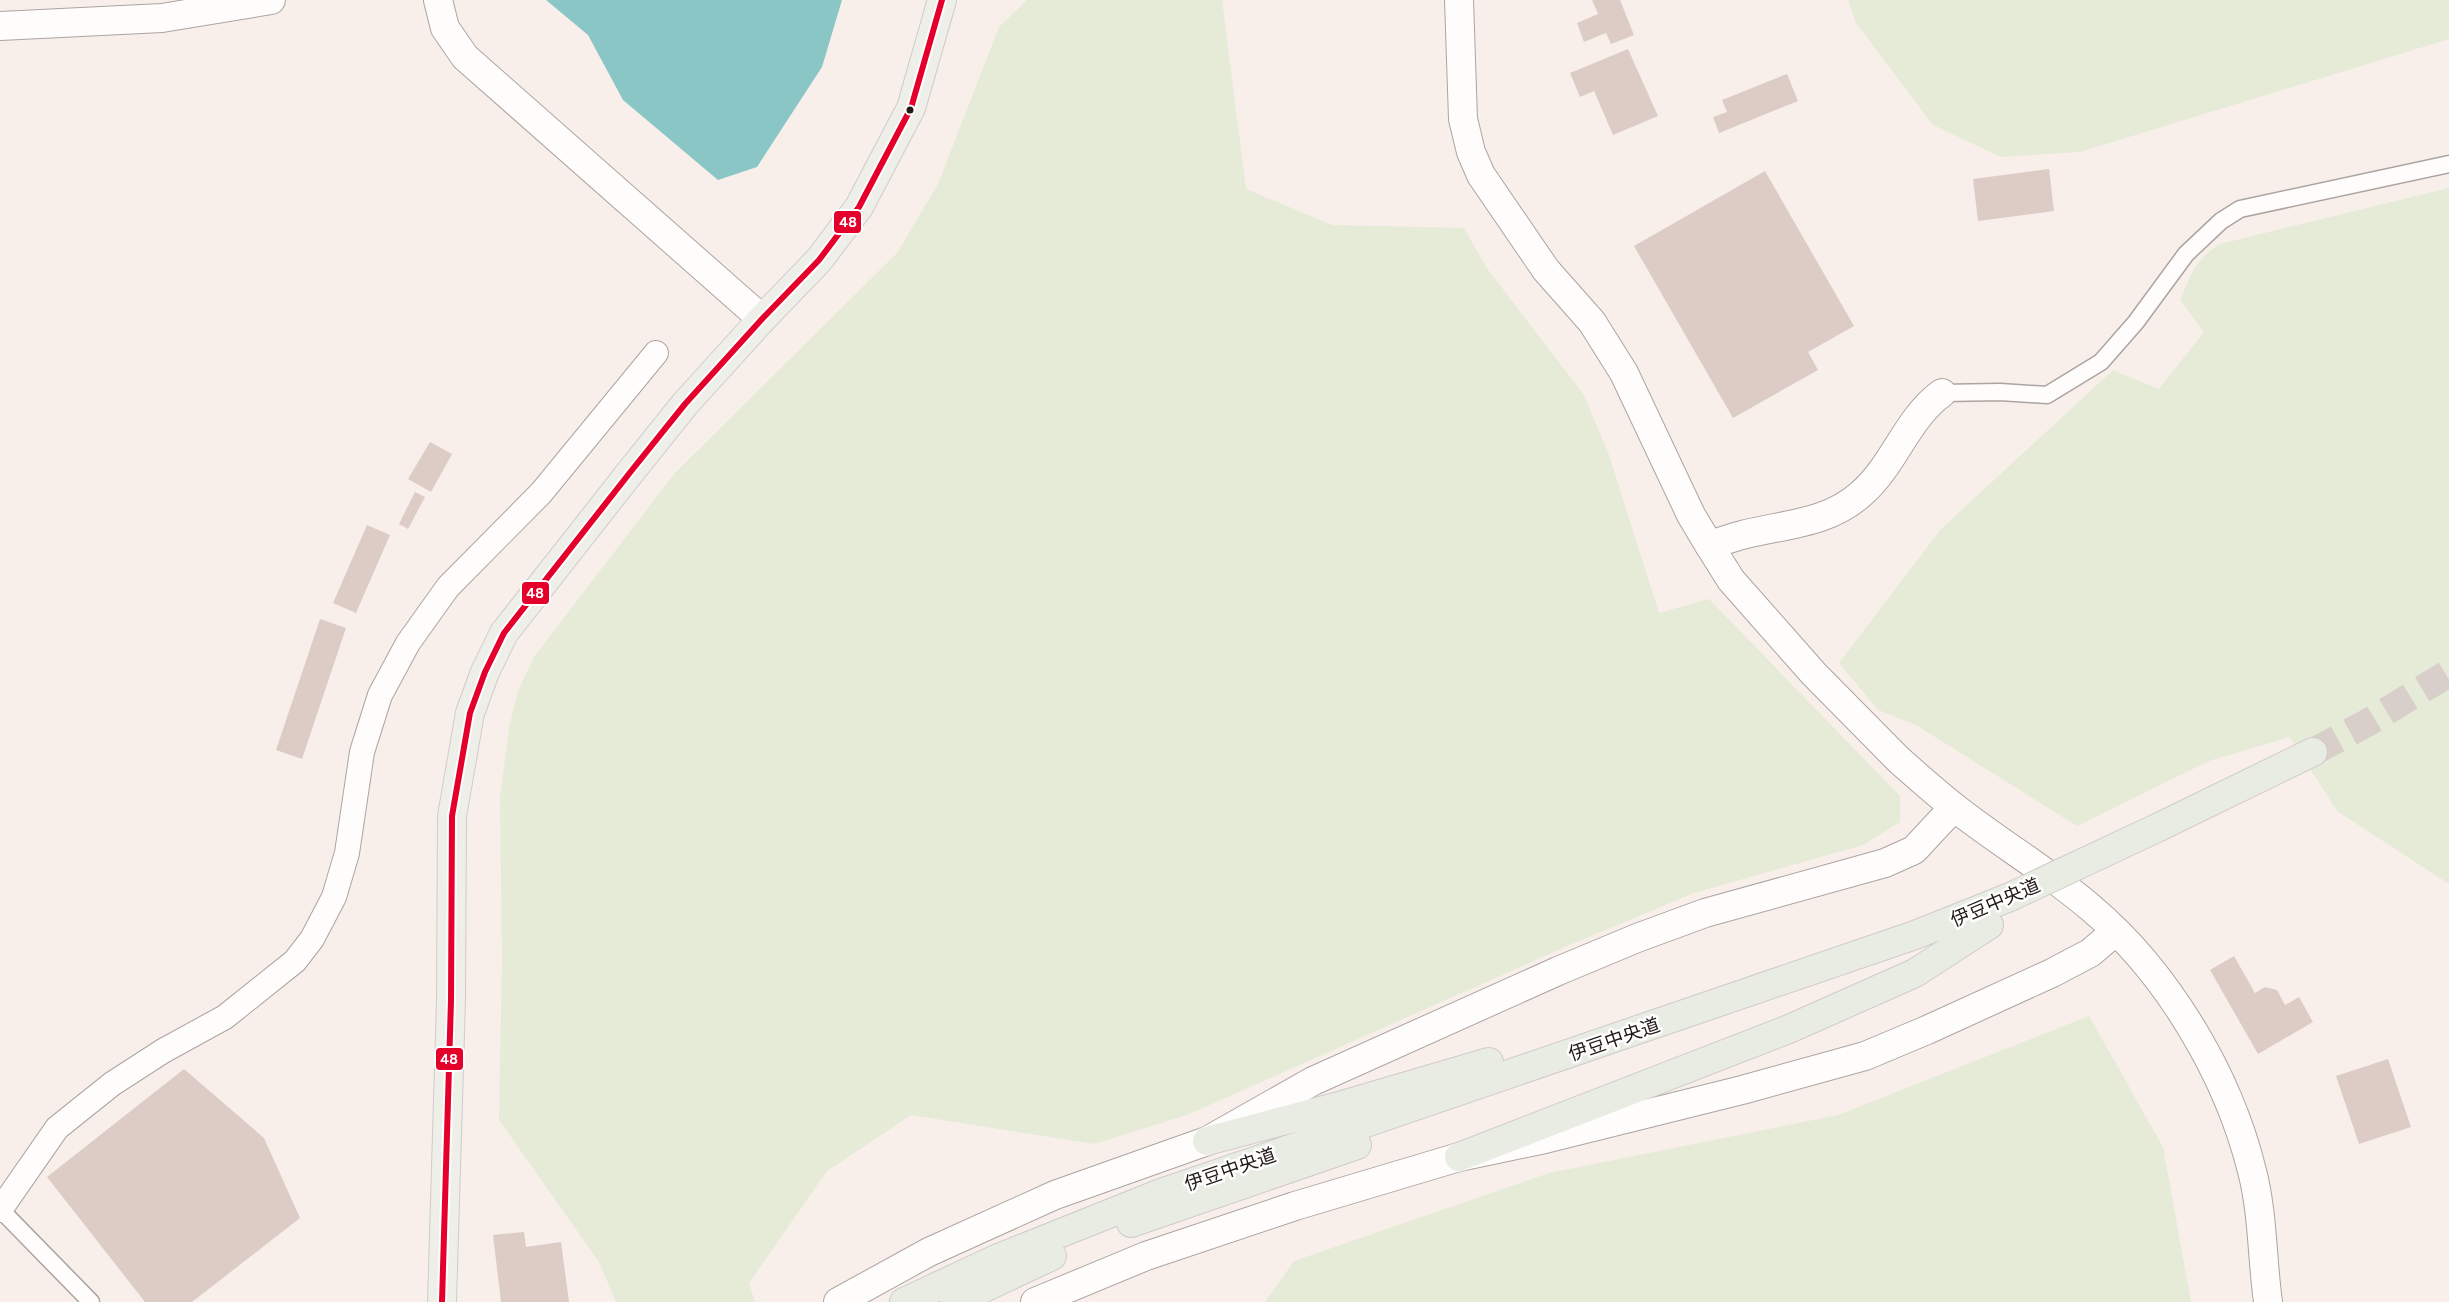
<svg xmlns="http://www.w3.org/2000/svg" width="2449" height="1302" viewBox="0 0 2449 1302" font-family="Figtree,'Noto Sans JP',sans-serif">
<rect width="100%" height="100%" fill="#f8efeb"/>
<path fill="#e5ebd6" d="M1027 0H1222L1246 189 1332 225 1464 228 1486 267 1584 395 1608 452 1659 613 1709 599 1900 796V822L1863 845 1694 893 1572 944 1187 1115 1094 1144 911 1115 827 1171 749 1283 755 1302H616L599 1262 499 1120 502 960 500 798 509 727 518 691 534 657 674 474 897 253 938 184 999 27Z
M1848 0H2449V39L2080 152 2001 157 1933 125 1856 23Z
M2449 188V884L2337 811 2290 737 2209 761 2077 826 1916 725 1878 710 1839 663 1941 529 2113 370 2159 389 2204 332 2180 300C2191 275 2195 259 2220 244Z
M2089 1016 2163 1147 2191 1302H1265L1294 1261 1549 1173 1838 1115Z"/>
<path fill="#8bc6c7" d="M546 0H842L822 67 757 167 718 180 623 100 588 35Z"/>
<path fill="#dcccc5" d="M1592 0H1620L1634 35 1611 44 1606 33 1584 42 1577 23 1598 14Z
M1628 49 1658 116 1613 135 1594 91 1580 97 1570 73Z
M1787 74 1798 101 1719 133 1713 117 1727 112 1722 100Z
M2049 169 2054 211 1978 221 1973 179Z
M1765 171 1854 326 1808 352 1818 370 1733 418 1634 246Z
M430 442 452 454 431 492 408 479Z
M415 492 425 497 408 529 399 524Z
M367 525 390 535 356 613 333 603Z
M320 619 346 628 302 759 276 750Z
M2234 956 2255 993 2265 987 2277 990 2285 1005 2299 997 2313 1022 2258 1054 2210 970Z
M2388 1059 2411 1127 2359 1144 2336 1076Z
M184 1069 264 1138 300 1218 192 1302H145L47 1177Z
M524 1232 526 1247 561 1242 569 1302H501L493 1235Z"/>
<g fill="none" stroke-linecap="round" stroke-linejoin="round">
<path stroke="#d8cfcb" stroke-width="28" stroke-dasharray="28 14" stroke-linecap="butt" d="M2313 752 2367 723 2449 673"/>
<defs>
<path id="service" d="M1942 393 2000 392 2047 395 2101 362 2136 322 2186 254 2221 221 2240 209 2449 164
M0 1209 91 1302"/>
<path id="pedestrian" d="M0 1210 57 1128 112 1084 163 1051 225 1017 295 961 312 939 334 897 347 853 362 752 380 695 408 643 448 587 541 493 656 353"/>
<path id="minor" d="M0 26 162 18 271 0
M1899 760 1814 674 1731 580 1709 545C1720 542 1731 538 1742 535 1785 524 1828 524 1862 493 1894 465 1907 418 1942 393"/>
<path id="tertiary" d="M438 0 445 28 465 57 762 319
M1459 0 1463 119 1471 152 1481 175 1546 270 1592 322 1624 373 1691 515 1709 545
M1899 760C1917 776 1935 792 1954 807 1998 842 2048 871 2091 908 2167 972 2228 1074 2252 1171 2263 1213 2262 1259 2268 1302
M838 1302 929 1252 1055 1195 1207 1141 1313 1081 1558 971 1637 938 1705 913 1885 863 1914 850 1954 807
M1035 1302 1146 1256 1295 1206 1459 1157 1545 1139 1742 1090 1865 1056 1927 1030 2052 973 2090 953 2116 931"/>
<path id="trunk" d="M442 1302 451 1000 452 816 470 713 485 672 504 633 632 470 685 404 762 319 819 260 859 207 911 108 942 0"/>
<path id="motorway" d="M2159 827 2313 752
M1207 1141 1339 1106 1489 1062
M1459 1157 1789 1029 1915 973 1989 925
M1131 1223 1357 1145
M904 1302 996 1259 1161 1193 1915 935 2010 897
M954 1302 1052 1256"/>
</defs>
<use href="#service" stroke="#aca4a1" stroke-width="19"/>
<use href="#pedestrian" stroke="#aca4a1" stroke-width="26"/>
<use href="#minor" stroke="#aca4a1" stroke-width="30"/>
<use href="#tertiary" stroke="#aca4a1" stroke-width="30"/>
<use href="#trunk" stroke="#d0cbc9" stroke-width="30"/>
<use href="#motorway" stroke="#d0cbc9" stroke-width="30"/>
<use href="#service" stroke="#fefdfc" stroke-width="16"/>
<use href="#pedestrian" stroke="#fefdfc" stroke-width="24"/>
<use href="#minor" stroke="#fefdfc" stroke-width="28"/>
<use href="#tertiary" stroke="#fefdfc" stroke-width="28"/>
<use href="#trunk" stroke="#edefe8" stroke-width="28"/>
<use href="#motorway" stroke="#e9ece3" stroke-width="28"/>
<defs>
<path id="motorway-bridge" d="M2010 897 2159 827"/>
</defs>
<use href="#motorway-bridge" stroke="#d0cbc9" stroke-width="30" stroke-linecap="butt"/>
<use href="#motorway-bridge" stroke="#e9ece3" stroke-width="28"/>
<defs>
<path id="bus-1" d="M442 1302 451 1000 452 816 470 713 485 672 504 633 632 470 685 404 762 319 819 260 859 207 911 108 942 0"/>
</defs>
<use href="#bus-1" stroke="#fefefe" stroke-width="10"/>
<use href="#bus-1" stroke="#e4002b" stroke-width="6"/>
</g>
<circle fill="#201915" stroke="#fefefe" stroke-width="2" cx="910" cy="110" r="4.5"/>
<g text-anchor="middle" stroke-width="5" stroke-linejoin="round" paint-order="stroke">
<g font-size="19" fill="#201915" stroke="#fefefe">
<text transform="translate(1995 902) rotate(-23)" y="7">伊豆中央道</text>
<text transform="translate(1614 1039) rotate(-19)" y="7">伊豆中央道</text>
<text transform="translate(1230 1169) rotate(-19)" y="7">伊豆中央道</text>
</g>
</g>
<g stroke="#fefefe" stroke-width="2">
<rect x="833" y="210" width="29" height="24" rx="5" fill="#e4002b"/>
<rect x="521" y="581" width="29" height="24" rx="5" fill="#e4002b"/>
<rect x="435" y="1047" width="29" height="24" rx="5" fill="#e4002b"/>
</g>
<g font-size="14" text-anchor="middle" font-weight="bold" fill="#fff">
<text x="848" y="227">48</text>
<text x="535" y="598">48</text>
<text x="449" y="1064">48</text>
</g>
</svg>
